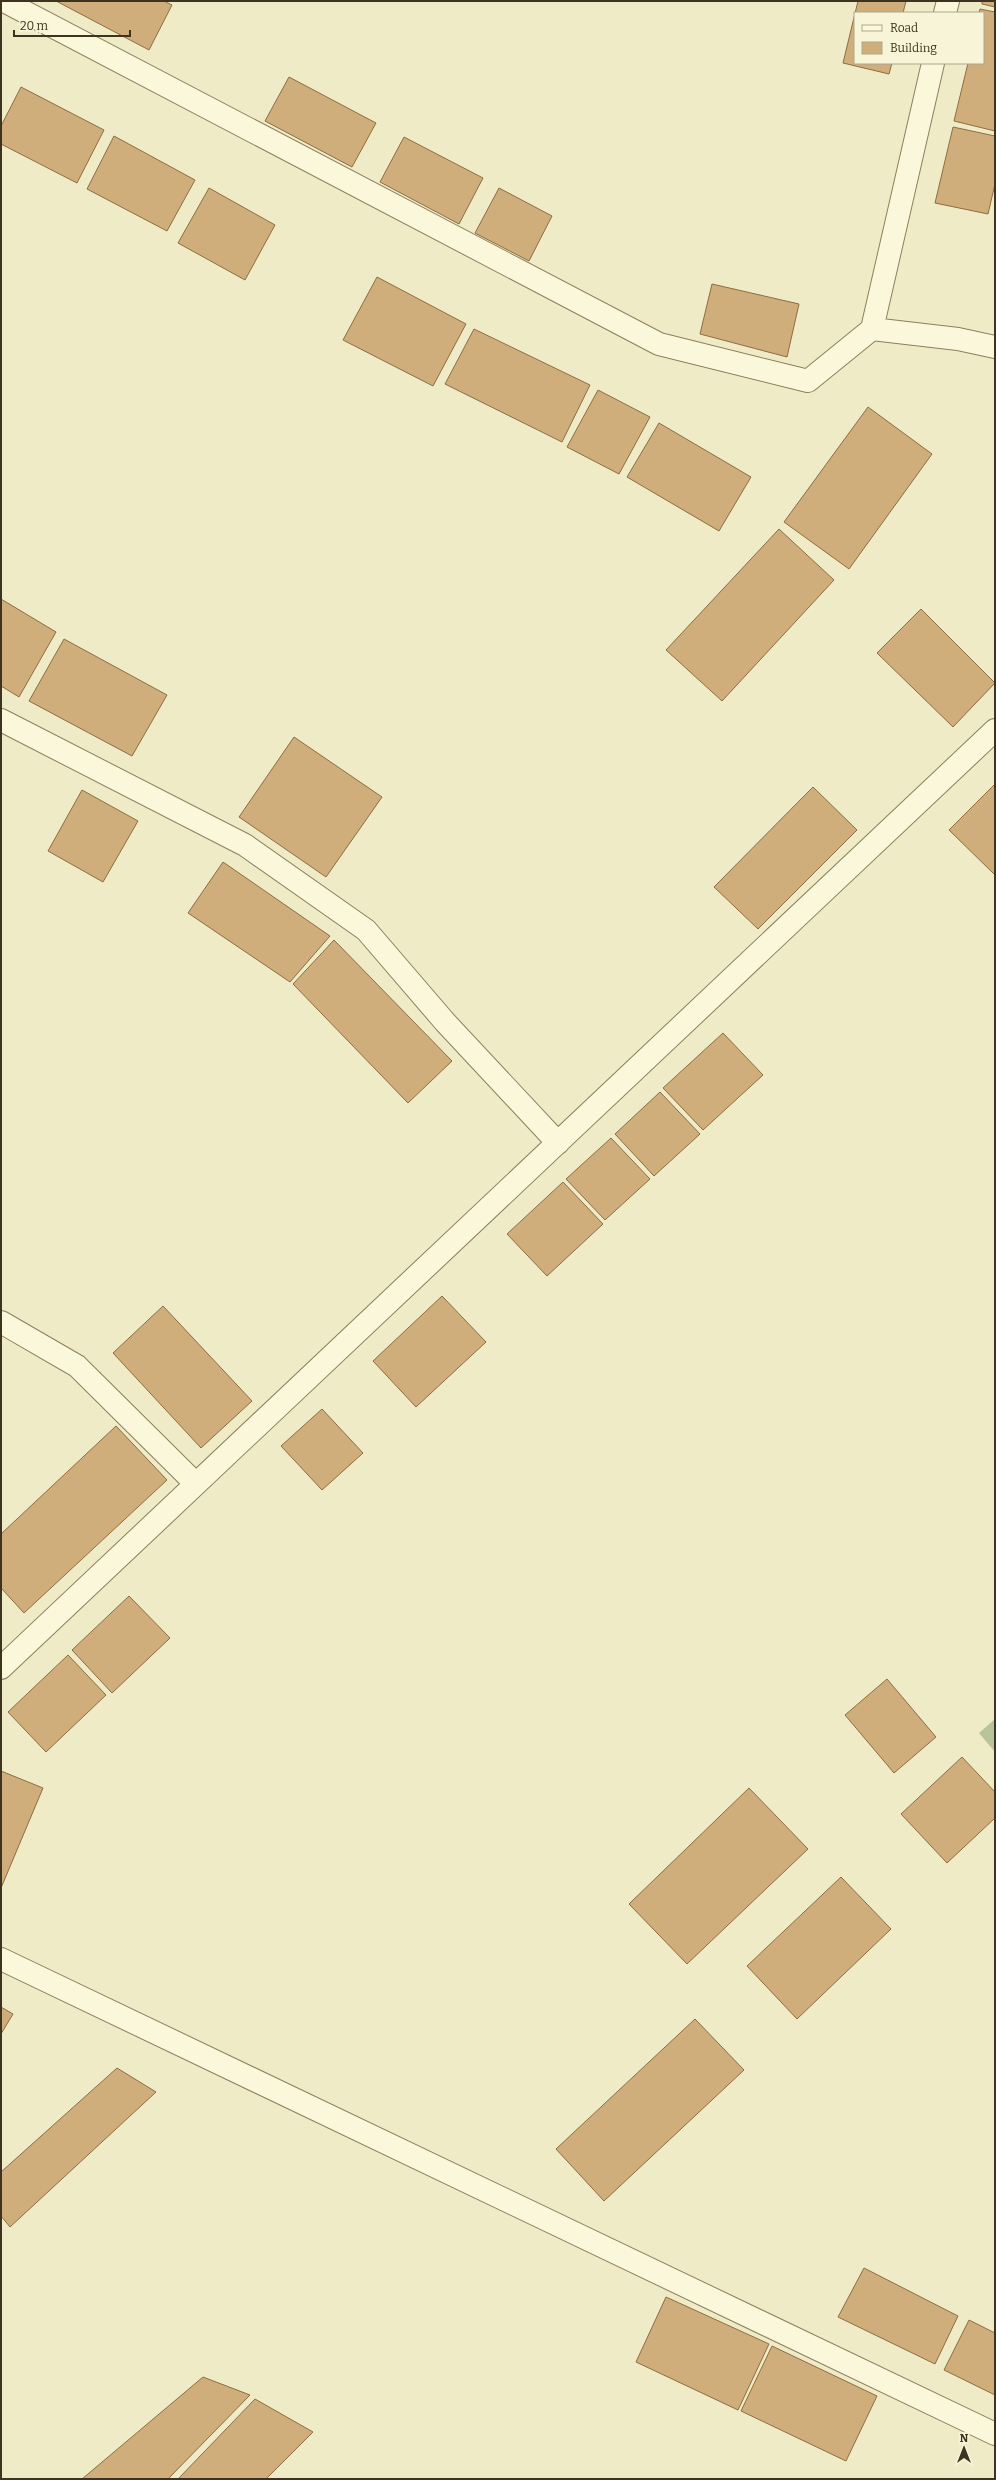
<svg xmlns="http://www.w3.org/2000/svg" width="996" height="2480" viewBox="0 0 996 2480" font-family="Bitter,serif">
<rect width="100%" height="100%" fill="#f0ebc7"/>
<path fill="#b7c499" d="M995 1719V1752L979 1733Z"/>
<path fill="#cfae7c" stroke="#8d6d41" d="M56 1H164L172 5 149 50Z
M858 1H906L903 13H855V63H892L889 74 843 63Z
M982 1H995V7L982 4Z
M980 9 995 12V131L954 121 968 63H983V13H979Z
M289 77 376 123 352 167 265 121Z
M21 87 104 130 77 183 1 144V126Z
M953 127 995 136V184L988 214 935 203Z
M114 136 195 180 167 231 87 189Z
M404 137 483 178 459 224 380 182Z
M209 188 275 225 245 280 178 243Z
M499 188 552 216 529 261 475 233Z
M377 277 466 324 433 386 343 340Z
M712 284 799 304 787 357 700 334Z
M474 329 590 385 562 442 445 384Z
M598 390 650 417 619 474 567 447Z
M868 407 932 454 849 569 784 522Z
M659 423 751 477 719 531 627 477Z
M779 529 834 580 722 701 666 650Z
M1 599 56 632 19 697 1 686Z
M921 609 995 683 953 727 877 653Z
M64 639 167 695 132 756 29 701Z
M294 737 382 797 326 877 239 817Z
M995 784V875L949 830Z
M813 787 857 830 758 929 714 887Z
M82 790 138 821 103 882 48 851Z
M223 862 330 936 290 982 188 913Z
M334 940 452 1061 408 1103 293 984Z
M723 1033 763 1075 703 1130 663 1088Z
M660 1092 700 1134 654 1176 615 1134Z
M611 1138 650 1179 605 1220 566 1179Z
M563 1182 603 1224 547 1276 507 1234Z
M442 1296 486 1342 416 1407 373 1361Z
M163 1306 252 1401 201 1448 113 1353Z
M322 1409 363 1453 322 1490 281 1446Z
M116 1426 167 1480 24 1613 1 1588V1534Z
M129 1596 170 1638 112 1693 72 1650Z
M68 1655 106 1695 46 1752 8 1712Z
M887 1679 936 1737 894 1773 845 1715Z
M962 1757 995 1792V1818L947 1863 901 1814Z
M1 1771 43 1788 1 1888Z
M749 1788 808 1849 687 1964 629 1904Z
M841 1877 891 1929 797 2019 747 1966Z
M1 2007 13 2014 1 2034Z
M695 2019 744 2070 604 2201 556 2149Z
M117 2068 156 2092 10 2227 1 2216V2172Z
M864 2268 958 2316 935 2364 838 2317Z
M666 2297 769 2344 738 2410 636 2362Z
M969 2320 995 2333V2395L944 2370Z
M772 2346 877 2396 846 2461 741 2411Z
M203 2377 250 2395 168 2479H82Z
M255 2399 313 2432 266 2479H178Z"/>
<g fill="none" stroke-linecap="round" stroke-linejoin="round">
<defs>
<path id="minor" d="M4 1 659 344 808 381 872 329 958 339 995 347
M945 13 948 1
M872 329 933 63
M1 720 245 845 366 930 445 1022 558 1143
M1 1322 77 1366 196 1484
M1 1668 995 730
M1 1959 995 2434"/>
</defs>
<use href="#minor" stroke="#8d7f5c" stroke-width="24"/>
<use href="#minor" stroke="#faf7db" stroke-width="22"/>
</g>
<rect width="996" height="2480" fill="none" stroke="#3d3320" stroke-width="4"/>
<rect x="854" y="12" width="130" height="52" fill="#f7f4d7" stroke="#ada78e"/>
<rect x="862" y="25" width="20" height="6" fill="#faf7db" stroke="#ada78e"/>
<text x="890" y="32" font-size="12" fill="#3d3320">Road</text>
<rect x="862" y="42" width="20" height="12" fill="#cfae7c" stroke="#ada78e"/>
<text x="890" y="52" font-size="12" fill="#3d3320">Building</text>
<g transform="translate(964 2448)" stroke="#f7f4d7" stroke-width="3" paint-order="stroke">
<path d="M0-3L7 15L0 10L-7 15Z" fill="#3d3320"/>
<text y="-6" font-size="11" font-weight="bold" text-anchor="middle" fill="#3d3320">N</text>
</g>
<path d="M14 30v6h116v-6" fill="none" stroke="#3d3320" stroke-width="2"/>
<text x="20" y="30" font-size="12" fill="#3d3320" stroke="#f7f4d7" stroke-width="3" paint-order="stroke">20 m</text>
</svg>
